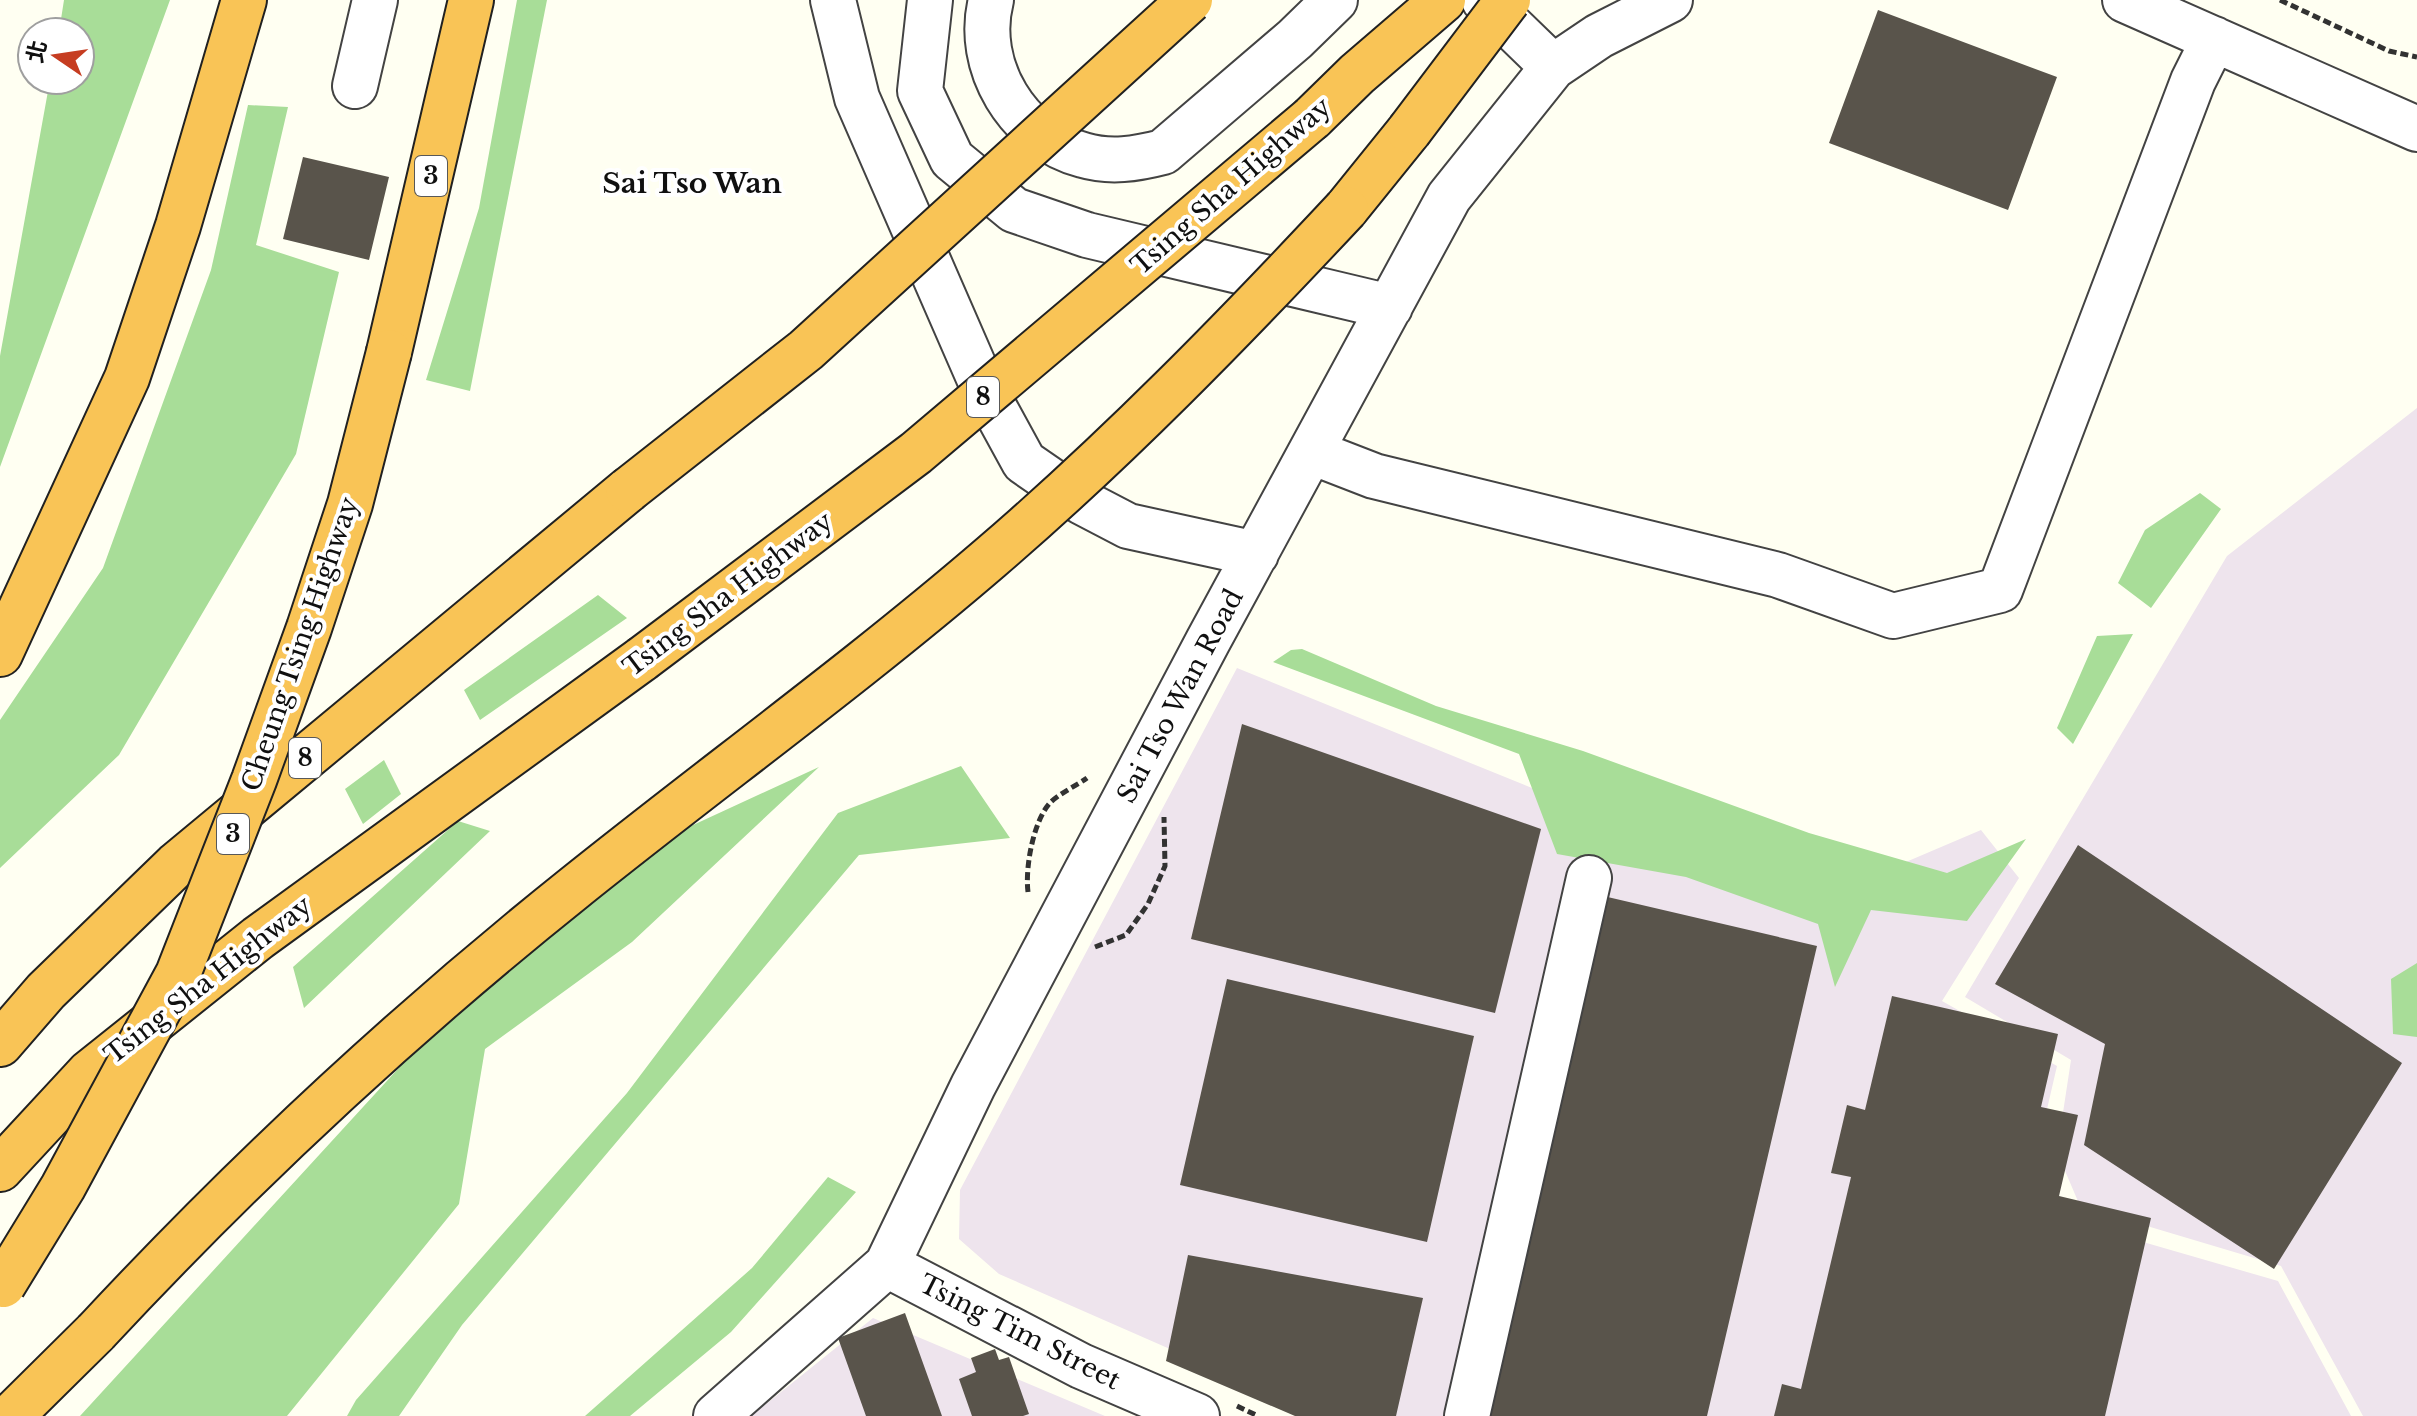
<svg xmlns="http://www.w3.org/2000/svg" width="2417" height="1416" viewBox="0 0 2417 1416" font-family="'Libre Baskerville','Noto Sans TC',serif">
<rect width="100%" height="100%" fill="#fffff2"/>
<path fill="#eee4ed" d="M2417 408V1416H2363L2281 1266 2080 1206 2057 1152 2071 1060 1965 997 2227 556Z
M1237 668 1812 902 1981 830 2019 878 1942 1001 2057 1066 2038 1148 2067 1220 2278 1281 2351 1416H1323L999 1274 959 1239 960 1190Z
M873 1318 1105 1416H751Z"/>
<path fill="#a8dd98" d="M64 0H170L0 467V356L50 80H80V32H59Z
M517 0H547L470 391 426 380 479 208Z
M248 105 288 107 256 245 339 272 296 454 119 755 0 868V720L103 568 211 270Z
M2200 493 2221 509 2151 608 2118 583 2145 530Z
M598 595 627 618 480 720 464 690Z
M2133 634 2073 744 2057 728 2097 636Z
M1302 649 1436 706 1583 751 1809 833 1947 873 2026 839 1967 921 1871 910 1835 987 1818 924 1686 877 1557 854 1519 754 1273 662 1291 650Z
M384 760 401 794 363 824 345 789Z
M961 766 1010 838 859 855 462 1325 399 1416H347L356 1400 627 1093 838 813Z
M819 767 632 942 485 1049 459 1204 287 1416H80L418 1047 639 850Z
M458 821 490 831 304 1008 293 967Z
M2417 963V1037L2393 1034 2391 979Z
M828 1177 856 1192 731 1332 630 1416H585L752 1268Z"/>
<path fill="#59544b" d="M1878 10 2057 77 2008 210 1829 143Z
M303 157 389 177 369 260 283 239Z
M1242 724 1541 829 1495 1013 1191 939Z
M2078 845 2402 1063 2274 1269 2084 1145 2105 1044 1995 984Z
M1599 895 1817 946 1707 1416H1481Z
M1227 979 1474 1036 1427 1242 1180 1185Z
M1892 996 2058 1034 2041 1107 2078 1115 2059 1196 2151 1218 2105 1416H1774L1782 1384 1801 1389 1851 1177 1831 1173 1847 1105 1865 1110Z
M1188 1255 1423 1298 1396 1416H1295L1166 1361Z
M905 1313 942 1416H866L838 1338Z
M995 1349 999 1360 1009 1357 1029 1414 1023 1416H972L959 1379 976 1372 971 1358Z"/>
<g fill="none" stroke-linecap="round" stroke-linejoin="round">
<defs>
<path id="minor" d="M833 0 857 98 983 387 1024 462 1082 502 1128 526 1256 554
M930 0 920 91 952 159 1014 210 1087 235 1390 307
M991 0C974 66 1018 138 1083 155 1110 163 1136 159 1163 152L1295 39 1335 0
M1484 0 1553 67
M2125 0 2417 129
M355 86 375 0
M1312 452 1374 476 1778 575 1893 616 2000 590 2193 81 2214 39
M887 1265 1081 1366 1197 1416
M716 1416 887 1265 973 1086 1208 641 1449 197 1553 67 1599 36 1670 0
M1467 1416 1589 878"/>
<path id="highway" d="M1312 118 1357 74 1443 0
M1346 209 1409 131
M389 352 471 0
M0 654 127 378 178 226 244 0
M0 1044 46 991 176 865 628 490
M0 1169 89 1073 258 938 642 659
M11 1416 96 1332"/>
</defs>
<use href="#minor" stroke="#434343" stroke-width="48"/>
<use href="#highway" stroke="#212121" stroke-width="48"/>
<path stroke="#323232" stroke-width="5" stroke-dasharray="8 4" stroke-linecap="butt" d="M2280 0 2389 51 2417 57
M1028 892C1025 868 1033 823 1049 804 1058 794 1076 786 1087 778
M1095 947 1126 935 1148 904 1165 866 1164 817
M1237 1406 1258 1416"/>
<use href="#minor" stroke="#fff" stroke-width="44"/>
<use href="#highway" stroke="#f9c456" stroke-width="44"/>
<defs>
<path id="highway-bridge" d="M1409 131 1508 0
M628 490 806 350 1190 0
M642 659 916 453 1312 118
M3 1285 63 1187 178 974 254 780 309 628 350 504 389 352
M96 1332C244 1173 403 1025 573 889 711 778 855 674 990 558 1116 450 1233 330 1346 209"/>
</defs>
<use href="#highway-bridge" stroke="#212121" stroke-width="48" stroke-linecap="butt"/>
<use href="#highway-bridge" stroke="#f9c456" stroke-width="44"/>
</g>
<g text-anchor="middle" stroke-width="8" stroke-linejoin="round" paint-order="stroke">
<g fill="#fff" stroke="#585858" stroke-width="2">
<rect x="415" y="156" width="32" height="40" rx="6"/>
<rect x="967" y="377" width="32" height="40" rx="6"/>
<rect x="289" y="738" width="32" height="40" rx="6"/>
<rect x="217" y="814" width="32" height="40" rx="6"/>
</g>
<g font-size="24" font-weight="bold" fill="#101010">
<text x="431" y="184">3</text>
<text x="983" y="405">8</text>
<text x="305" y="766">8</text>
<text x="233" y="842">3</text>
</g>
<g font-size="26" fill="#101010" stroke="#fff">
<text transform="translate(1231 186) rotate(-41)" y="9">Tsing Sha Highway</text>
<text transform="translate(728 594) rotate(-37)" y="9">Tsing Sha Highway</text>
<text transform="translate(300 644) rotate(-71)" y="9">Cheung Tsing Highway</text>
<text transform="translate(1180 696) rotate(-62)" y="9">Sai Tso Wan Road</text>
<text transform="translate(208 980) rotate(-38)" y="9">Tsing Sha Highway</text>
<text transform="translate(1020 1332) rotate(27)" y="9">Tsing Tim Street</text>
</g>
<g font-size="28" font-weight="bold" fill="#101010" stroke="#fff">
<text x="692" y="193">Sai Tso Wan</text>
</g>
</g>
<g transform="translate(56 56) rotate(283)"><circle r="38" fill="#ffffff" stroke="#9f9f9f" stroke-width="2"/>
<path d="M0-6L14 30L0 20L-14 30Z" fill="#c63d21"/>
<text y="-12" font-size="22" font-weight="bold" text-anchor="middle" fill="#101010">北</text>
</g>
</svg>
